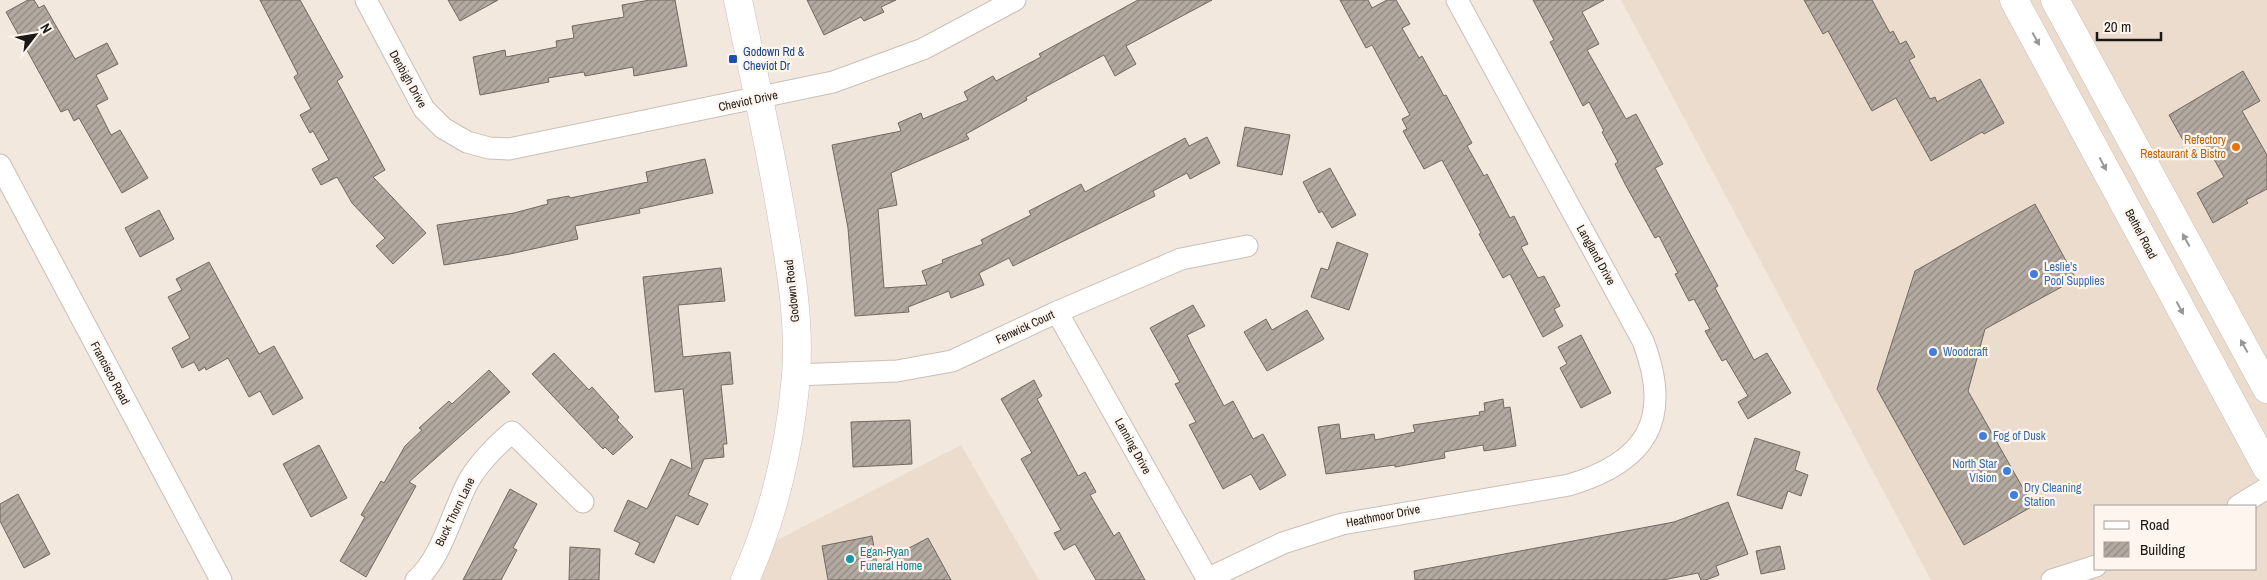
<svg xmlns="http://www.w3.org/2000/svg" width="2267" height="580" viewBox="0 0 2267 580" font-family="'Archivo Narrow',sans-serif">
<defs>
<pattern id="building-hatch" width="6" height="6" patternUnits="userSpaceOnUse" patternTransform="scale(1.25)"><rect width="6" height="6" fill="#b3a9a0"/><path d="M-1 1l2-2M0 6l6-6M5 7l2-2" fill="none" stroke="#918981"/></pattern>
</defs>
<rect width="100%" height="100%" fill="#f2e8de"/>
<path fill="#ecdccd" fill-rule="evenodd" d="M1621 0H2267V580H1931ZM2096 506H2256V569H2096Z
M961 445 1039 580H743L756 551Z"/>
<path fill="url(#building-hatch)" stroke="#726961" d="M28 0H34L39 8 44 5 75 59 107 43 118 64 96 75 108 99 96 105 111 135 120 130 148 178 122 193 79 118 74 121 68 109 61 112 6 12Z
M260 0H300L343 77 337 81 385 170 373 177 426 233 393 264 376 246 385 238 352 203 337 177 321 185 312 169 329 160 313 131 310 133 300 115 311 109 294 77 298 74Z
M448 0H498L460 21Z
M650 0H675L687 66 634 76 633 67 585 76 584 72 548 78 549 82 480 95 473 57 505 50 506 57 557 47 556 41 574 38 572 26 624 17 622 5Z
M807 0H896L881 7 884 12 864 21 861 17 824 35Z
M1138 0H1212L1126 46 1136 64 1115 76 1104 55 1026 97 1027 100 966 134 969 139 891 173 897 205 878 209 884 288 927 285 922 271 943 263 942 260 983 244 981 240 1031 215 1029 211 1081 184 1085 192 1185 138 1189 146 1207 137 1220 163 1190 179 1187 173 1153 191 1155 196 1013 266 1009 258 979 273 984 285 951 298 949 291 908 307 909 312 855 316 848 228 832 145 901 131 898 123 921 113 923 119 968 100 964 92 993 76 996 81 1041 57 1039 54Z
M1340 0H1368L1372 8 1387 0H1396L1410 24 1402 28 1419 58 1422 56 1444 96 1446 95 1472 143 1467 146 1484 176 1487 174 1510 218 1514 216 1528 244 1521 247 1538 278 1544 276 1560 306 1554 309 1563 326 1543 337 1510 274 1503 278 1479 234 1481 233 1442 160 1424 169 1403 131 1407 129 1402 119 1410 115 1372 45 1366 48Z
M1533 0H1604L1582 12 1599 44 1587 50 1626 119 1636 114 1663 164 1655 168 1718 286 1715 288 1754 360 1767 353 1791 393 1748 419 1738 402 1748 396 1726 359 1722 361 1705 331 1710 329 1694 299 1689 301 1675 274 1678 273 1659 236 1655 238 1625 184 1615 164 1618 162 1602 132 1604 131 1589 102 1583 106 1567 75 1550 42 1554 40Z
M1804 0H1872L1890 33 1893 31 1900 44 1906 41 1915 57 1909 60 1930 99 1935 97 1937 102 1980 79 2004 123 1984 134 1982 132 1931 161 1896 98 1872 111 1828 31 1823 34Z
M2243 71 2260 101 2242 111 2267 155V189L2246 200 2248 203 2213 223 2197 193 2224 177 2200 134 2184 142 2169 115Z
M1245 127 1290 135 1282 175 1237 166Z
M705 159 713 193 639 209 640 213 575 226 578 239 510 254 444 265 437 225 514 213 548 204 547 200 569 196 570 198 648 182 646 172Z
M1330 168 1356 215 1332 228 1322 211 1319 213 1303 182Z
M2035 204 2076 279 1985 329 1968 391 2033 506 1964 545 1877 389 1915 271Z
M159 210 174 239 140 257 125 228Z
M1337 242 1368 254 1349 310 1311 297 1321 268 1328 270Z
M209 262 259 354 274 346 303 398 273 415 260 391 249 397 228 358 206 370 205 367 199 371 194 362 182 368 172 348 190 338 168 297 182 290 176 279Z
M721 268 725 301 678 305 683 357 730 352 733 384 721 385 727 444H723L724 457 704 459 688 495 708 504 698 525 676 515 654 563 635 554 640 543 614 531 628 500 647 509 671 459 692 469 683 389 655 392 643 277Z
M1193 305 1205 326 1187 335 1191 344 1224 406 1233 401 1253 439 1263 434 1286 475 1260 490 1251 474 1223 489 1189 425 1196 422 1175 384 1180 382 1150 328Z
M1307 310 1324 339 1267 371 1244 332 1266 319 1272 330Z
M1581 335 1611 393 1581 408 1560 368 1567 364 1558 347Z
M554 353 589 390 592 387 619 417 617 420 633 437 613 455 605 447 603 449 532 374Z
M489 370 510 392 409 482 416 486 366 577 340 561 365 517 361 515 381 481 384 483 405 446 422 430 419 428 449 401 452 404Z
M1034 380 1042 396 1037 399 1078 476 1085 472 1096 492 1090 495 1114 536 1119 532 1145 580H1096L1075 544 1064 550 1054 533 1061 530 1021 459 1032 453 1001 399Z
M1503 399 1504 408 1510 407 1516 446 1484 451 1483 445 1444 452 1445 458 1395 467V465L1326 474 1318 427 1339 424 1341 439 1374 434 1375 440 1415 432 1413 425 1480 415 1479 412 1485 411 1484 403Z
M910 420 912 464 853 467 851 422Z
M1755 438 1800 452 1795 470 1808 475 1801 496 1788 491 1782 509 1737 495Z
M319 445 347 498 311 517 283 464Z
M510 489 537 504 513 548 517 550 501 580H463Z
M18 494 50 554 24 568 0 521V504Z
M1728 502 1748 554 1716 566 1719 575 1706 580H1701L1698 573 1663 580H1415L1414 571 1674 522Z
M872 536 877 565 928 538 951 580H828L822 546Z
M1780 546 1785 569 1761 574 1756 551Z
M570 547 600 549 599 580H569Z"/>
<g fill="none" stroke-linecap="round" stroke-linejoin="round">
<defs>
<path id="minor" d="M366 0 424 109 443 128 467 142 489 148 509 149 833 82 923 49 1015 0
M0 165 221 580
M1057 312 1208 580
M796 375 897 371 952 361 1057 312 1181 259 1247 246
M2238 506 2267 488
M1207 579 1283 543 1342 524 1569 485C1647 462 1673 419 1643 341L1457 0
M416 580C441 559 452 513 467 484 476 466 497 445 512 432L583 502
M2052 580 2096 566"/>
<path id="primary" d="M738 0C753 73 770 145 782 218 791 270 800 323 796 376 790 447 774 515 745 580
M2014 0 2267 468
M2055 0 2267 389"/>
</defs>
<use href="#minor" stroke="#c9bfb6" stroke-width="23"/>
<use href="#primary" stroke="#c9bfb6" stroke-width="29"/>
<use href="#minor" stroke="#fff" stroke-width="21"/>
<use href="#primary" stroke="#fff" stroke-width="28"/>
</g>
<defs><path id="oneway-solid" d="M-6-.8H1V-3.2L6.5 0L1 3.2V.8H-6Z" transform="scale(1.25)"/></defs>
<g fill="#999796">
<use href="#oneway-solid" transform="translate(2036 39) rotate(61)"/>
<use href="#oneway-solid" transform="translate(2103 164) rotate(62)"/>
<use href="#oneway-solid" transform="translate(2186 240) rotate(-119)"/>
<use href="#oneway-solid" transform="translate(2180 308) rotate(62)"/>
<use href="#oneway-solid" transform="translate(2244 346) rotate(-119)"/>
</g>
<rect fill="#1a4fb4" stroke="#fef6ee" stroke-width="2" x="728" y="54" width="10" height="10" rx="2.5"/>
<circle fill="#e8710a" stroke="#fef6ee" stroke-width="2" cx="2236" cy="147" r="5"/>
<g fill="#3f7fe0" stroke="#fef6ee" stroke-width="2">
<circle cx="2034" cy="274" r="5"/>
<circle cx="1933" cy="352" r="5"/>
<circle cx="1983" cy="436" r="5"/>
<circle cx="2007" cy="471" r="5"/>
<circle cx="2014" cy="495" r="5"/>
</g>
<circle fill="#0f9aa8" stroke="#fef6ee" stroke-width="2" cx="850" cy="559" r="5"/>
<g text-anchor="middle" stroke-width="4.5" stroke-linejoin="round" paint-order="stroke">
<g font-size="12" fill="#164399" stroke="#fef6ee" text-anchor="start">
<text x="743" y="56">Godown Rd &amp;<tspan x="743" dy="14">Cheviot Dr</tspan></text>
</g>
<g font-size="12" fill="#1c1815" stroke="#fef6ee">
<text transform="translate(408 79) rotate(61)" y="4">Denbigh Drive</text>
<text transform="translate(748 101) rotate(-12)" y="4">Cheviot Drive</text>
<text transform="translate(2141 234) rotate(62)" y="4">Bethel Road</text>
<text transform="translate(1596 255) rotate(61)" y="4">Langland Drive</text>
<text transform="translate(792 291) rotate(-96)" y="4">Godown Road</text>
<text transform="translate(1025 327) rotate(-25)" y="4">Fenwick Court</text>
<text transform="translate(110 373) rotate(62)" y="4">Francisco Road</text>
<text transform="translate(1133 446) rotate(61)" y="4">Lanning Drive</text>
<text transform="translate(455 512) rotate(-64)" y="4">Buck Thorn Lane</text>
<text transform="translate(1383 516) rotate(-11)" y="4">Heathmoor Drive</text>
</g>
<g font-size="12" fill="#c56008" stroke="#fef6ee" text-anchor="end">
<text x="2226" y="144">Refectory<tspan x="2226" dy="14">Restaurant &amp; Bistro</tspan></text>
</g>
<g font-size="12" fill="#366cbe" stroke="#fef6ee" text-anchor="start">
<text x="2044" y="271">Leslie's<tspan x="2044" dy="14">Pool Supplies</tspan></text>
<text x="1943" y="356">Woodcraft</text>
<text x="1993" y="440">Fog of Dusk</text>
<text x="1997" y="468" text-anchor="end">North Star<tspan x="1997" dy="14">Vision</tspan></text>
<text x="2024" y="492">Dry Cleaning<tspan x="2024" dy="14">Station</tspan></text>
</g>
<g font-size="12" fill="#0d838f" stroke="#fef6ee" text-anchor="start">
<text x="860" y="556">Egan-Ryan<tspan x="860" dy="14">Funeral Home</tspan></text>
</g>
</g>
<rect x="2094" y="505" width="162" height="65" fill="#fef6ee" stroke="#a49d97"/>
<rect x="2104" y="521" width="25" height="8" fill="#ffffff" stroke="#a49d97"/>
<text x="2140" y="530" font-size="15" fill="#1c1815">Road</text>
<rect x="2104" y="542" width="25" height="15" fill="url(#building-hatch)" stroke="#a49d97"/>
<text x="2140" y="555" font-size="15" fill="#1c1815">Building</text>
<g transform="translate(35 35) rotate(59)" stroke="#fef6ee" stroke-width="4" paint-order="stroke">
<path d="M0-4L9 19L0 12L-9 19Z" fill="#1c1815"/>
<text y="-8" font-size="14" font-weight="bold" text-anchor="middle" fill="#1c1815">N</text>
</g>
<path d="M2097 32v8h64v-8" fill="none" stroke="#1c1815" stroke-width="2.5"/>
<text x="2104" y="32" font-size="15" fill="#1c1815" stroke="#fef6ee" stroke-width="4" paint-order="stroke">20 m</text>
</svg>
